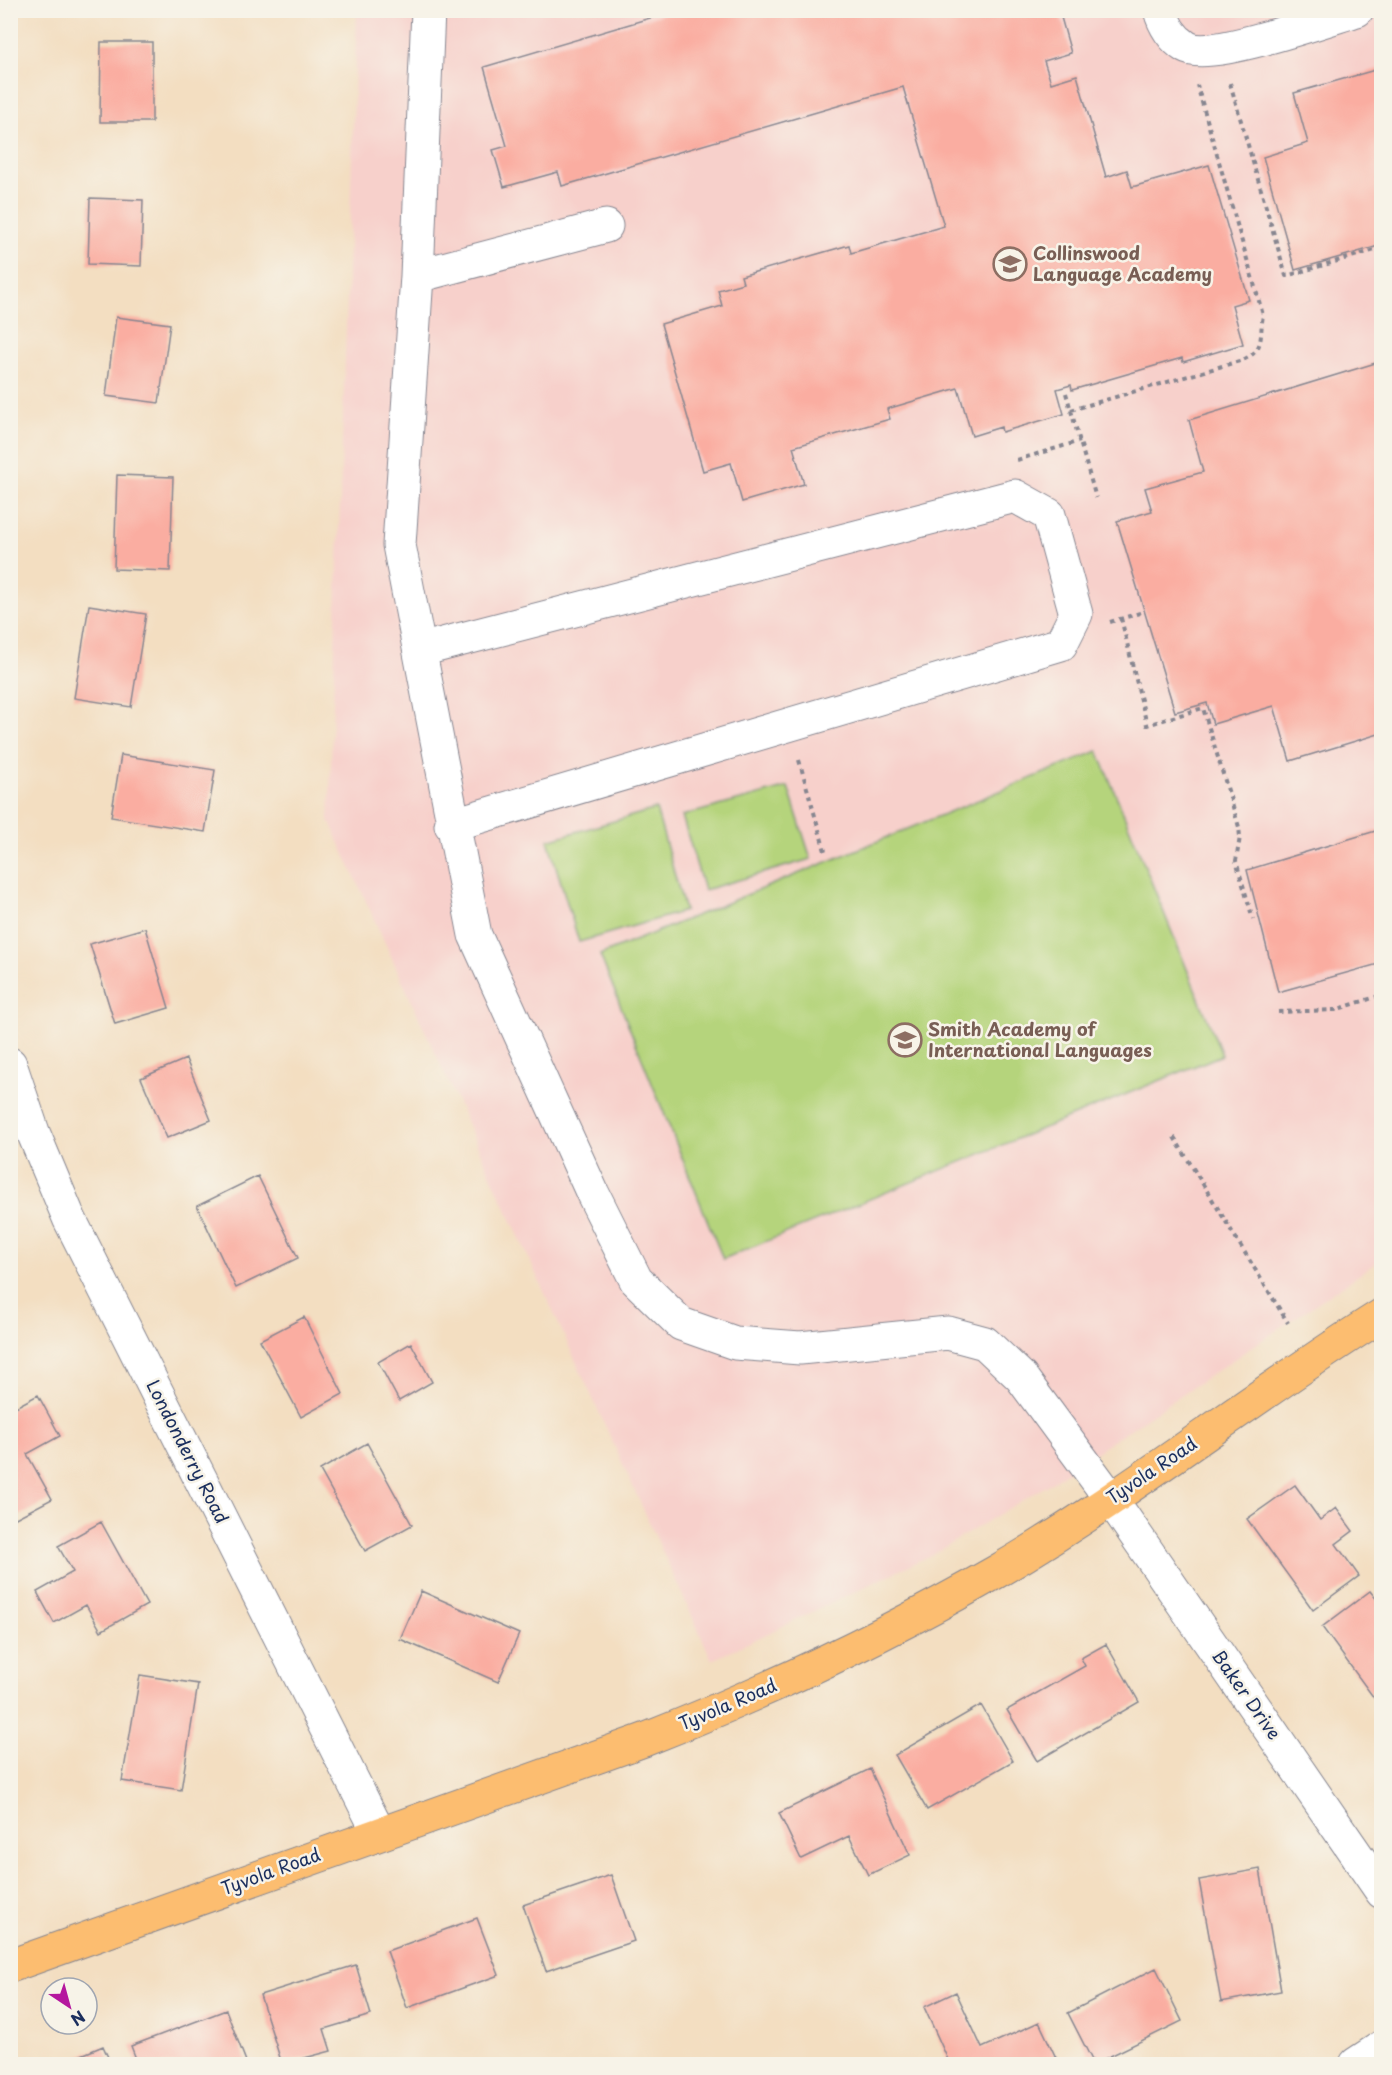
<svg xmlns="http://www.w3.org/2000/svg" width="1392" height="2075" viewBox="0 0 1392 2075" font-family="'Playpen Sans',sans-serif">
<rect width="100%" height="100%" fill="#f7f3e8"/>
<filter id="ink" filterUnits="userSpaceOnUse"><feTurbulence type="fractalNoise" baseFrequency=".0167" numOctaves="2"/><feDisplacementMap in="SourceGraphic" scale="12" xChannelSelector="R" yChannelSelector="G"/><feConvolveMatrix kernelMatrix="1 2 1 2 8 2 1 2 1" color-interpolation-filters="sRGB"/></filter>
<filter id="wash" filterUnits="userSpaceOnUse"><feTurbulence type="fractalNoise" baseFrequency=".008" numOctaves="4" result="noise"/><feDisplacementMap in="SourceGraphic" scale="24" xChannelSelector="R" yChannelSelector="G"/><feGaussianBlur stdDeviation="1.35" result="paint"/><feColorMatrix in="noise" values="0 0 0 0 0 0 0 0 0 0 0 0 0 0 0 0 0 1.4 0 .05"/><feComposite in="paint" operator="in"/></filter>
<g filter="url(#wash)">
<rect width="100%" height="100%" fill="#f3dec1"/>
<path fill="#f7d0cb" d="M357 11H1381V1260L1046 1486 935 1553 712 1660 329 820Z"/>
<path fill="#b5d47b" stroke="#68826c" stroke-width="1.5" d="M1098 751 1222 1055 723 1259 600 955Z
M788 787 811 859 704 890 682 816Z
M656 809 685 911 579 942 548 840Z"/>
<g id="blocks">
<path fill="#faada1" d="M677 10H1059L1071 53 1044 61 1051 83 1077 75 1106 177 1127 170 1132 187 1209 165 1249 300 1232 305 1243 344 1183 362 1182 358 1072 390 1071 385 1057 389 1064 414 1002 432 1001 427 972 436 958 388 887 409 890 419 793 447 804 484 742 502 731 463 703 471 661 324 722 306 718 290 743 283 741 276 849 245 851 253 944 226 903 87 562 186 558 172 504 187 493 150 507 146 484 67Z
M101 42H152V122H100Z
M1382 68V245L1295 270 1263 157 1308 143 1294 93Z
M90 198 143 200 141 266 88 264Z
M116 317 170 324 159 403 106 396Z
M1382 361V733L1290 761 1274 706 1213 724 1207 703 1175 712 1117 521 1152 511 1145 488 1203 472 1189 420Z
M117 475 173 477 170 571 114 569Z
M89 605 146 614 131 707 74 698Z
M121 755 215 770 205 832 111 817Z
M1382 829V963L1278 992 1247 870Z
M145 928 169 1008 115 1024 90 944Z
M186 1059 211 1120 167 1138 141 1078Z
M258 1176 298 1258 236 1288 197 1206Z
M304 1317 343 1394 301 1417 260 1340Z
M411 1343 432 1382 399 1401 378 1362Z
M38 1395 60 1436 27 1454 52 1499 10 1521V1410Z
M367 1443 412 1525 365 1551 320 1470Z
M1295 1485 1320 1520 1336 1508 1353 1531 1336 1544 1359 1576 1313 1610 1247 1519Z
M101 1522 147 1605 101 1631 86 1605 54 1623 37 1592 73 1572 58 1546Z
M421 1591 519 1634 498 1682 400 1639Z
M1370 1591 1382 1606V1709L1322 1627Z
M1106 1644 1139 1702 1037 1761 1007 1710 1085 1666 1081 1658Z
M140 1675 198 1684 181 1790 122 1781Z
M981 1705 1013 1761 927 1810 895 1755Z
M870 1769 910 1855 868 1875 849 1836 801 1859 779 1813Z
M1260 1869 1281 1991 1221 2002 1199 1880Z
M611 1875 634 1941 546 1971 523 1905Z
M477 1918 499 1975 407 2008 387 1951Z
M356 1965 371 2015 324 2029 331 2051 282 2064 260 1995Z
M1156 1968 1182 2021 1094 2064 1068 2013Z
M956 1992 982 2048 1039 2022 1059 2064H950L924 2007Z
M226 2010 247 2064H138L131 2046Z
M103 2046 111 2064H60Z"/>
</g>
</g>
<g filter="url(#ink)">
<use href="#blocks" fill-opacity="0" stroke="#878690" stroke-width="1.5"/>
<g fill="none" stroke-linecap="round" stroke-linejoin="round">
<defs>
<path id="minor" d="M428 10 417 276 399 545 475 935 593 1194 636 1280 681 1324 735 1343 800 1348 948 1333 985 1343 1021 1377 1111 1499 1382 1892
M1160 10C1164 25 1173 39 1186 47 1209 61 1327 19 1357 10
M417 276 606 226
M420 650 1015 496 1049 515 1076 614 1061 644 451 825
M10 1064 33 1132 69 1218 379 1833
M1356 2064 1382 2047"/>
<path id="major" d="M10 1966 644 1740C765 1692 883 1637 996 1572 1130 1494 1251 1397 1382 1315"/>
</defs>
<use href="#minor" stroke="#878690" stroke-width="35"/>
<use href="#major" stroke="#878690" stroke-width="35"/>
<path stroke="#878690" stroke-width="4" stroke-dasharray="4.5 4.5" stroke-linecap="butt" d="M1230 83 1286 276 1382 248
M1066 393 1096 498
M1071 410 1243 360C1266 349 1259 336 1263 315L1197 85
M1017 460 1080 441
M1121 618 1147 725 1203 708 1239 827 1240 837 1236 861 1253 919
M1110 622 1143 612
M799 760 825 851
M1278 1012 1335 1010 1382 995
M1174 1137 1288 1323"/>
<use href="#minor" stroke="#fff" stroke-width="33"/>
<use href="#major" stroke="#fcbd6f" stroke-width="33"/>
</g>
</g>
<defs>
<symbol id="school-ring" viewBox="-11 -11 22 22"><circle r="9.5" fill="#f7f3e8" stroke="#8d6e63" stroke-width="1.5"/><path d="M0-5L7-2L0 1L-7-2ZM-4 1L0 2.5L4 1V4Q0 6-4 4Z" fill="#8d6e63"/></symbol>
</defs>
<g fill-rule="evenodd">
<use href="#school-ring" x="991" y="245" width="38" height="38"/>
<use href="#school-ring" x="886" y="1021" width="38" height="38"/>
</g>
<g text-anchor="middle" stroke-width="5" stroke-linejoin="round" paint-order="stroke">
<g font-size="18" font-weight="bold" fill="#785e54" stroke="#f7f3e8" text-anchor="start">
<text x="1033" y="260">Collinswood<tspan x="1033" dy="21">Language Academy</tspan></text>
<text x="928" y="1036">Smith Academy of<tspan x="928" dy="21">International Languages</tspan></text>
</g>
<g font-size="18" fill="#1b2f5e" stroke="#f7f3e8">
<text transform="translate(187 1452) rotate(63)" y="6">Londonderry Road</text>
<text transform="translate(1152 1471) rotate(-34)" y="6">Tyvola Road</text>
<text transform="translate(1246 1695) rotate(55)" y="6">Baker Drive</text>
<text transform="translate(728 1705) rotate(-23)" y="6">Tyvola Road</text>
<text transform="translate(271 1872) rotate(-20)" y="6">Tyvola Road</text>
</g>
</g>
<rect width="1392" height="2075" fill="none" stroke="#f7f3e8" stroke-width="36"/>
<g transform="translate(69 2006) rotate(144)"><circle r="28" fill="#f7f3e8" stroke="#9fa5b1" stroke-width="1.5"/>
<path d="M0-4.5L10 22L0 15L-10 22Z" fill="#b5179e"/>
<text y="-9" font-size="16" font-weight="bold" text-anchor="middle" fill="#1b2f5e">N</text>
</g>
</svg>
